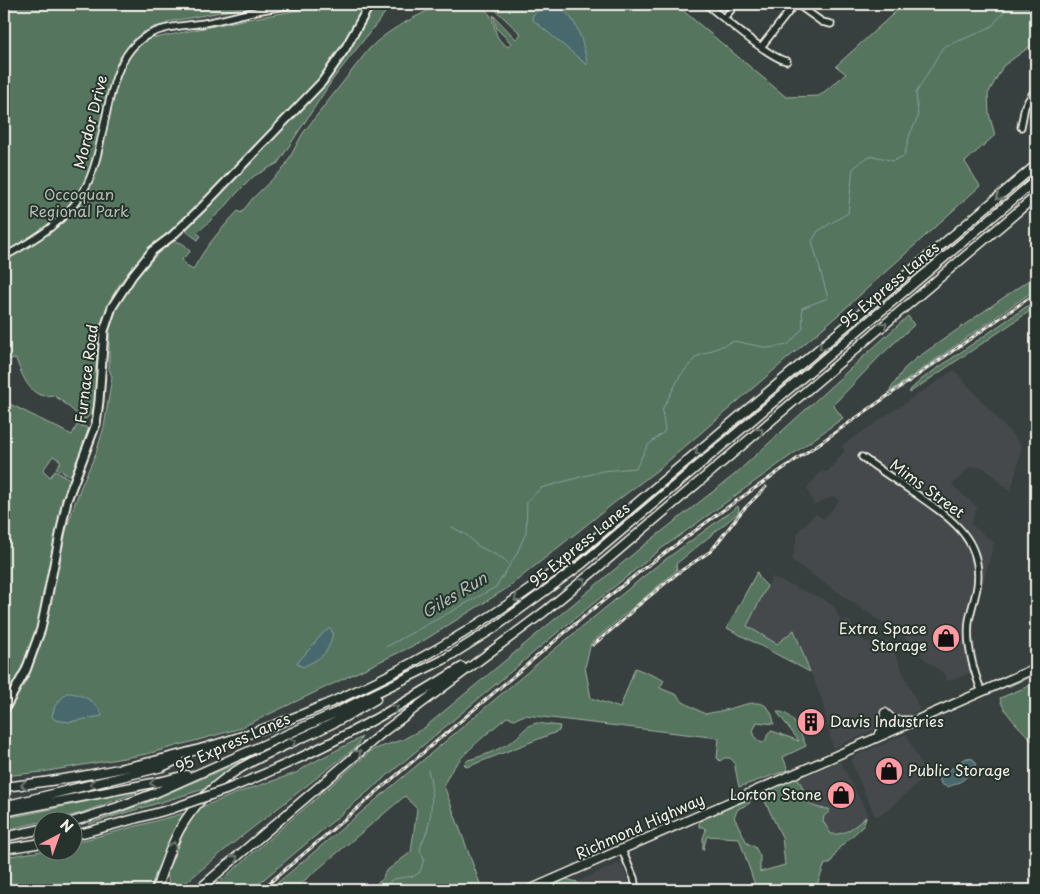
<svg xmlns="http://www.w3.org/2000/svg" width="1040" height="894" viewBox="0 0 1040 894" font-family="'Playpen Sans',sans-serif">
<rect width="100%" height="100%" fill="#38403f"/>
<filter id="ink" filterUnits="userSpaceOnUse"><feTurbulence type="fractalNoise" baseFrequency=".02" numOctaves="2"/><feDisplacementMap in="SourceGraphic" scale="10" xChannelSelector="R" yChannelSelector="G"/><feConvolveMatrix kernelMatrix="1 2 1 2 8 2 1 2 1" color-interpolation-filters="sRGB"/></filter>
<g filter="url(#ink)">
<path fill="#45494c" d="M185 4H254L256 9 195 21 185 19Z
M954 370 1022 446 1011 492 983 467H970L952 485 977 507 971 524 994 543 977 604 973 632 979 670 948 681 943 673 922 657 920 648 792 561 798 532 815 514 824 519 839 501 834 496 814 505 807 488 819 473 827 472 845 451 841 446Z
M772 577 825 600 834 607 841 622 848 620 864 642 889 641 920 710 833 748 822 700 794 631 777 644 747 626Z
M906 734 927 776 881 815 875 816 851 761 855 756Z
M840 761 867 813 866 817 855 826 837 835 831 834 809 804 799 779Z
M617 864 622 866 630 885 629 890H581L577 882Z"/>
<path fill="#54745e" stroke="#a4b2a3" d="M4 4H262L168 22 164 26 157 28 154 26 155 38 253 18 337 4H365L364 8 347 42 326 71 172 231C142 253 112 285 102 322 98 335 97 354 96 368 96 384 100 407 86 419L81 418 61 400 52 395C31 401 22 375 16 359H4Z
M373 4H392L333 79 278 163 254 176 236 194 226 206 197 233 201 236 198 240 187 232 186 227 308 102 345 54Z
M441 4H478C482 7 487 11 490 15 498 28 491 36 508 47L511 43 497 29 493 15 516 39 521 34 489 4H675L786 97 819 96 846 74 836 66 904 4H1036V42L1003 66 988 94 989 114 995 135 965 162 980 186 838 315 660 468 614 503 506 589 423 641 238 729 147 754 42 772 4 776V715L28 673 41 640 54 575 60 566 61 546 73 509 80 489 96 453 104 427 112 377 109 369V324L112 315 134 281 159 252 172 242C179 240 187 245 190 252L182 259 186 266 193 270C204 248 221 229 238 211L241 213 253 198 284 168 303 133 369 49C389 28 416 17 441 4Z
M1036 275V289L888 393 904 369 914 360Z
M1036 300V307L909 393 911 389 922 379Z
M908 316 914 325 880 356 833 405 843 418 661 549 558 632 251 890H210L372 750 404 739 424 728 638 550 733 476Z
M4 401 72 435 77 425 86 427 89 437 70 476 56 468 61 461 53 456 43 470 50 477 55 471 70 479 35 638 25 666 4 704Z
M738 506 739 510 738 513 676 564 677 570 591 643 585 667 591 698 620 708 635 668 664 680 660 688 677 695 683 702 705 714C714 712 723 711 732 708 753 702 770 696 774 724L757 722 753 731 756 739 762 743 766 740 768 733 772 731 799 741 777 712C792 710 801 734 806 746L783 757 788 770 739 787 734 762 730 758H724L720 761 717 758 719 738 525 715 515 719 507 717C488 733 450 762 444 786L482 889 366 890 382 880 385 872 411 852 417 809 405 796 293 890H269L550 653 654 568Z
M757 572 760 579 767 586 747 626 777 644 794 630 810 672 727 628Z
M1036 683V745C1026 733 1002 713 1000 698Z
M537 723 560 726 559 731 467 767 464 764 468 760C484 756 501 749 515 739 523 732 526 725 537 723Z
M362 737 356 747 232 844 177 890H170L167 873 183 834 199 808 240 792 296 773 310 764Z
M240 762 211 787 89 824 146 803Z
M797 777C809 796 801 808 829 809L830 811 824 816 823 821 831 834C845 836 856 825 866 817L863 826 839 848 830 864H825L815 890H754L756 888 739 838 707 836 703 850V838L706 830 703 827H699V823L703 819 747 798 750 803 738 809 734 817 747 843 755 847 760 856V872L785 865 782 837 761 793Z
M146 789 78 814 4 830V818L23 815Z
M185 813 158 867 150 890H4V857L42 851 72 852 73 843Z
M566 879 577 882 581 890H572L570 888 566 890H541Z"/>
<path fill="#47696d" stroke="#8c9f9e" d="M543 6C575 3 581 38 587 61V65L533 20 532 16Z
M330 628 333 633C328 655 322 657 303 667L297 664 299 661 323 633Z
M66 693C79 692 100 703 102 716L69 722 55 720 52 716 55 706Z
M966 758 973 759 976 763C972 775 960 784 947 787L941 784 939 778 941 776Z"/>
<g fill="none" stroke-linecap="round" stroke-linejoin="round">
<path stroke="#8c9f9e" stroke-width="1" d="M452 527 468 536 476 545 504 559 508 564
M386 647 496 587 516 555 526 533 527 501 541 488 602 471 636 468 648 445 665 431 662 410 680 376 696 357 734 341 768 348 788 345 803 328 802 308 828 298 812 241 818 231 848 213 853 169C870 153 871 155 893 161L904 156 910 134 918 117 916 93 943 47 976 34 992 26 1010 4
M1008 687 1036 674
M382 890 393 879 414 876 420 872 424 859 420 850C421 843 425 837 427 831 432 814 434 787 428 770"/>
<defs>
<path id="minor" d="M706 4C721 16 772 60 787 61
M797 4 822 22 831 24
M724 18 736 4
M761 47 795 4
M1021 127 1025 106 1036 88
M4 257C35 239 66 222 84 190 110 146 101 62 146 36 163 26 185 26 204 23 222 20 239 15 256 11 272 8 288 6 305 4
M862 457C880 470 898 482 916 494 950 518 984 539 977 587 975 599 971 609 969 621 966 645 973 670 982 692
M622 850 634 878 636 890"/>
<path id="major" d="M4 710 26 670 41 629 67 500 96 424 99 401 104 331 112 307 132 276 152 251 172 236 204 205 322 82 345 49 370 4"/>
<path id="highway" d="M885 713 894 721H911
M878 737 885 726V713
M4 787C220 763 400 691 572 558L1036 165
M225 790C308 758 387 715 462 667
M4 806 162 767 179 759
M4 812 163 781 186 775
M72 822 118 807 155 793 335 713 443 660 494 628 582 564 1036 180
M72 836 171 809
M4 837 42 829
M4 849 42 843
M156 890C163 869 170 846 181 827 210 779 247 763 295 741 323 729 350 715 376 699
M198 890 383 732 544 612 594 571 1036 196
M529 890 1036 668"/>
</defs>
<use href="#minor" stroke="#f4f1e8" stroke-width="9"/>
<use href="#major" stroke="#f4f1e8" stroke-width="11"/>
<use href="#highway" stroke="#f4f1e8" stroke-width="11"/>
<use href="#minor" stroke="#26332d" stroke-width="5.5"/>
<use href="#major" stroke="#26332d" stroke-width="7"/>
<use href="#highway" stroke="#26332d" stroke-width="8"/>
<defs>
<path id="rail" d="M593 645 623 620 635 608 679 572 711 551 742 511 766 487
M261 890 588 613 643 569 722 511 1036 293"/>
</defs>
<use href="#rail" stroke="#f4f1e8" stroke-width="3"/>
<use href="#rail" stroke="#26332d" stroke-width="1" stroke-dasharray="4" stroke-linecap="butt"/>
<defs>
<path id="highway-bridge" d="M171 809 225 790"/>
</defs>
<use href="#highway-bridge" stroke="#f4f1e8" stroke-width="11" stroke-linecap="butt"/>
<use href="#highway-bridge" stroke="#26332d" stroke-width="8"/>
</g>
<defs><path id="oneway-chevron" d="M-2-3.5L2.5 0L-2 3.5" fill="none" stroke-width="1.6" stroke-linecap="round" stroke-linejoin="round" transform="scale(1.25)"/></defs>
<g stroke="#6e766e">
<use href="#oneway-chevron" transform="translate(999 197) rotate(140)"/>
<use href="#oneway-chevron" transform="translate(884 325) rotate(-40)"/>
<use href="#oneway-chevron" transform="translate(822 347) rotate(140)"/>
<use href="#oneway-chevron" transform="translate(760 431) rotate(-41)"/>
<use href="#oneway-chevron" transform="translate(698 452) rotate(140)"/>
<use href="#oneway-chevron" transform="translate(583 581) rotate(-39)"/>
<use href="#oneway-chevron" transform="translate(517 599) rotate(145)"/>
<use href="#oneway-chevron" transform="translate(395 708) rotate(-30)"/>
<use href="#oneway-chevron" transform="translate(293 742) rotate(-24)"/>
<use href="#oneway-chevron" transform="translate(358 753) rotate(-40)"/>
<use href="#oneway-chevron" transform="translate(153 783) rotate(169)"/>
<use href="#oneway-chevron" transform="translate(93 784) rotate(167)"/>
<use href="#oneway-chevron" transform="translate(24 785) rotate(173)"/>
<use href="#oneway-chevron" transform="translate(173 845) rotate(-65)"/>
<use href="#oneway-chevron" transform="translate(235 858) rotate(-41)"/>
</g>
</g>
<defs>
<symbol id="shop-disc" viewBox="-11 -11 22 22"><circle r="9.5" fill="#ff9aa2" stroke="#26332d"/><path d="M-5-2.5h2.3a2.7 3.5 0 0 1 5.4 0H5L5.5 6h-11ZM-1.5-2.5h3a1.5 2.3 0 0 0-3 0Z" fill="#111"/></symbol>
<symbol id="building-disc" viewBox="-11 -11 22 22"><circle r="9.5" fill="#ff9aa2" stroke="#26332d"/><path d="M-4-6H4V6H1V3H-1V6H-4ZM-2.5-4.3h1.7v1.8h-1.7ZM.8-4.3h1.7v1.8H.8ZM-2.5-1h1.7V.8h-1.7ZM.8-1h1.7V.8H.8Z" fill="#111"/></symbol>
</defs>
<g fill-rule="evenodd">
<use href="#shop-disc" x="930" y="622" width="32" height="32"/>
<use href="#building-disc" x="795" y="706" width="32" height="32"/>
<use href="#shop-disc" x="873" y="755" width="32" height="32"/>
<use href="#shop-disc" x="825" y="779" width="32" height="32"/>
</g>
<g text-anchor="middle" stroke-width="4" stroke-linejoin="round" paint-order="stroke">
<g font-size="15" fill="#f4f1e8" stroke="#26332d">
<text transform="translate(91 122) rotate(-76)" y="5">Mordor Drive</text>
<text transform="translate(890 285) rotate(-40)" y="5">95 Express Lanes</text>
<text transform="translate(87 374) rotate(-83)" y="5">Furnace Road</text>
<text transform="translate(927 489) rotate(36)" y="5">Mims Street</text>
<text transform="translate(580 545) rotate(-39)" y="5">95 Express Lanes</text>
<text transform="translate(233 743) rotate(-24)" y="5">95 Express Lanes</text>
<text transform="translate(640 827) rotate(-24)" y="5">Richmond Highway</text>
</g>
<g font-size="15" fill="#b4bfb1" stroke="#26332d">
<text x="79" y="200">Occoquan<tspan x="79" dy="17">Regional Park</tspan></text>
</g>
<g font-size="15" fill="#f4f1e8" stroke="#26332d" text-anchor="end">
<text x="927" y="634">Extra Space<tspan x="927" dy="17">Storage</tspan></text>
<text x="830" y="727" text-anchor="start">Davis Industries</text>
<text x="908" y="776" text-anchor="start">Public Storage</text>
<text x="822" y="800">Lorton Stone</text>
</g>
<g font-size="16" font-style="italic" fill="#afbbb7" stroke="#26332d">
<text transform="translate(454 595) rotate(-31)" y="6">Giles Run</text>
</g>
</g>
<rect width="1040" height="894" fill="none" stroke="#26332d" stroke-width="20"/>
<rect x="10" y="10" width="1020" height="874" fill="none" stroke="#f4f1e8" stroke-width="2" filter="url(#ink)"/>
<g transform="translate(58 836) rotate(41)"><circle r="24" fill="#26332d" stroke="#787f78"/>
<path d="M0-4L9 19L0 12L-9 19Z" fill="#ff9aa2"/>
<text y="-8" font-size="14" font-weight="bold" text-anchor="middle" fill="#f4f1e8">N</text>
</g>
</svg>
